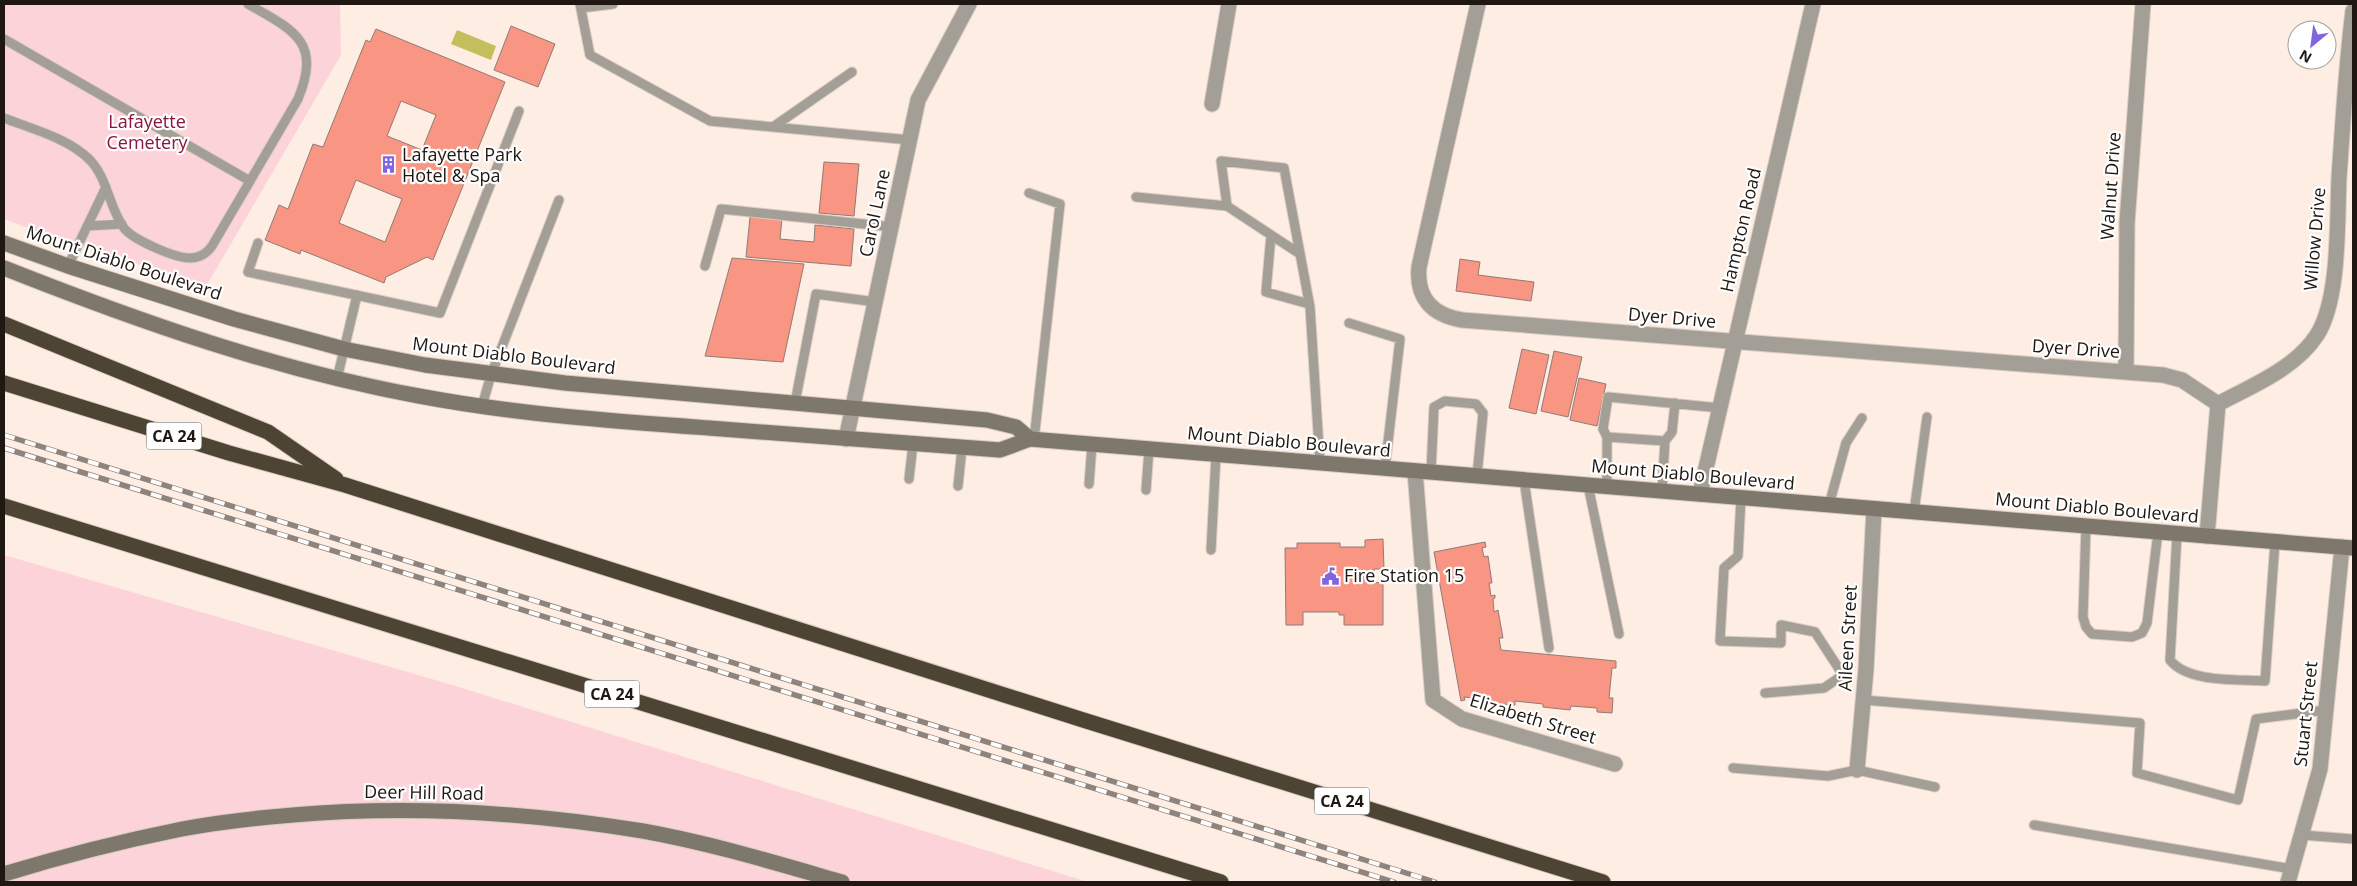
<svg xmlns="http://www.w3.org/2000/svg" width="2357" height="886" viewBox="0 0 2357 886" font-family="'Open Sans',sans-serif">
<rect width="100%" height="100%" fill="#fdede2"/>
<path fill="#fdd3da" d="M4 4H340L341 55 207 285 69 243 4 219Z
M4 555 449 684 1088 882H4Z"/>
<path fill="#c4bf5c" d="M457 30 496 46 491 60 451 44Z"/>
<path fill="#f89583" stroke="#917b76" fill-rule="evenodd" d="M511 26 555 44 538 87 494 70Z
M376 29 505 82 433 260 427 257 386 277 384 283 301 250 300 254 265 240 279 205 288 209 313 144 323 147 366 40 370 42ZM401 101 436 115 422 150 387 136ZM356 180 402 199 385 242 339 223Z
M824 162 859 164 854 216 819 213Z
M750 217 782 219 780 239 814 242 815 225 854 229 851 266 746 257Z
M732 258 804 264 783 362 705 356Z
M1460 259 1480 262 1478 275 1534 282 1531 301 1456 291Z
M1522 349 1549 355 1536 414 1509 408Z
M1554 351 1582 357 1568 417 1541 411Z
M1579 378 1606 384 1597 426 1570 420Z
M1383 539 1384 569H1374V583L1383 582V625H1344V615H1339V612H1303V625H1286L1285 548H1297V543H1340V547H1365V540Z
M1485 542 1486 547 1482 548 1484 557 1488 556 1492 583H1489L1491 596 1495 595V598L1493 599 1494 612 1498 610 1503 638H1499L1501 650 1616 661V668H1612L1609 698H1613L1612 713 1597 712V708L1571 706 1570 710 1543 707V704L1515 701V705L1487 703 1488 699 1464 697 1465 700 1461 701 1434 552Z"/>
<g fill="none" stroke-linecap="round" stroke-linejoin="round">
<defs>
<path id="lane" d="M580 4 590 55 710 121 910 140
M581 8 613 4
M4 39 250 181
M4 118C32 129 68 138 90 160 108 179 109 208 124 228 133 240 175 258 190 258 199 258 207 253 212 246L298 99C322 41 293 30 248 4
M773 127 852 72
M1029 193 1060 204 1034 440
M1136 197 1227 206
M87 226 122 224
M1271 235 1266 292 1309 304
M258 243 248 272 440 313 519 111
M1300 254 1227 206 1221 161 1284 168 1310 307 1320 463
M68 266 106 187
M705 266 721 209 892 227
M1349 323 1400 339 1385 468
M337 379 357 295
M795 403 816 294 876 302
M482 406 491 375 559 200
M1607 437 1665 441
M1431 472 1434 407 1445 401 1476 404 1483 413 1477 476
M909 479 913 444
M1524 480 1549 648
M1089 484 1092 445
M1588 485 1619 634
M958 486 962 448
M1607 486V437L1603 429 1608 397 1720 408
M1146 490 1149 449
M1662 491 1665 441 1672 432 1675 403
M1741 498 1738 556 1724 568 1720 641 1781 643V625L1815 632 1843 675 1824 688 1765 693
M1829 505 1846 443 1862 418
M1914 512 1927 417
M2086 526 2083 617 2086 627 2092 634 2132 637 2142 633 2147 623 2158 532
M2177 534 2170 660C2188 683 2238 679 2265 681L2275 542
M1211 550 1216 455
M1864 700 2140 723 2137 773 2238 800 2256 719 2326 710
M1733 768 1828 776 1857 770 1935 787
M2034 825 2292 869
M2302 835 2353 839"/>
<path id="street" d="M1478 4 1419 267C1416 298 1432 315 1462 320L2163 375 2182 380 2218 404
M1212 104 1229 4
M2126 372 2127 223 2143 4
M846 439 918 100 969 4
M1415 471 1433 700 1462 719 1615 764
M1700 494 1813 4
M2207 536 2218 404C2251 386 2295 369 2317 335 2340 299 2337 221 2339 178 2343 122 2346 66 2353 11
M1857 770 1866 669 1874 509
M2288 882 2320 769 2342 547"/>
<path id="secondary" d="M4 243 68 266 234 319 344 349 425 365 565 383 987 420 1016 427 1030 439
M4 268C138 321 276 370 419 396 514 414 612 421 709 428 806 436 903 443 1000 450L1030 439 2353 548
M4 874C63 856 122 841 182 829 219 822 256 818 293 815 411 805 526 812 643 831 710 843 776 863 842 882"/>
<path id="highway" d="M4 324 268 432 336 479
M4 383 229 453 345 485 1080 719 1603 882
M4 506 1221 882"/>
</defs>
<use href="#lane" stroke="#d9cbc1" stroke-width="11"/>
<use href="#street" stroke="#d9cbc1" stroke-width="17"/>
<use href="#secondary" stroke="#d9cbc1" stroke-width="17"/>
<use href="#highway" stroke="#d9cbc1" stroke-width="17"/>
<use href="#lane" stroke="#a39e96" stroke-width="9"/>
<use href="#street" stroke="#a39e96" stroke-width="15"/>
<use href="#secondary" stroke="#7e776b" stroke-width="15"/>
<use href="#highway" stroke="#4d4434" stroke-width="15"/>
<defs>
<path id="rail" d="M4 435 1435 882
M4 448 1394 882"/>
</defs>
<use href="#rail" stroke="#8f847c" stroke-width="5.5"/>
<use href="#rail" stroke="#fefefe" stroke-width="4" stroke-dasharray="11" stroke-linecap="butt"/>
</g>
<defs>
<symbol id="building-bare" viewBox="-9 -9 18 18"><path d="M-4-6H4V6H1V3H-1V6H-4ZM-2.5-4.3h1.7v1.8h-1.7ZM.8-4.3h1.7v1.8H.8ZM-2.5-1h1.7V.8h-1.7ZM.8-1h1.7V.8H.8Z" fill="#8164df" stroke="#fefefe" stroke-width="2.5" paint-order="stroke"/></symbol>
<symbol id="civic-bare" viewBox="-9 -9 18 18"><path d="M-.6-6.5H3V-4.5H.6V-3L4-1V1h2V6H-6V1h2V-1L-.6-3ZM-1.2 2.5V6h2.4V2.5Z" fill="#8164df" stroke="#fefefe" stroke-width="2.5" paint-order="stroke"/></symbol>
</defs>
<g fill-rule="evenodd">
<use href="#building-bare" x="376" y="152" width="25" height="25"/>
<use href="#civic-bare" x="1318" y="564" width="25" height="25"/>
</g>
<g text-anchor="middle" stroke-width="4.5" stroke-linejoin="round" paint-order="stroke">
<g fill="#fefefe" stroke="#615c59" stroke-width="1">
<rect x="146.5" y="422.5" width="55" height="27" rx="4"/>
<rect x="584.5" y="680.5" width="55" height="27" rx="4"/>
<rect x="1314.5" y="787.5" width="55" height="27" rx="4"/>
</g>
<g font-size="16" font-weight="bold" fill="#1e1712">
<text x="174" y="442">CA 24</text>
<text x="612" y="700">CA 24</text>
<text x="1342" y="807">CA 24</text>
</g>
<g font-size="18" fill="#8a133f" stroke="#fefefe">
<text x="147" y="128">Lafayette<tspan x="147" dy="21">Cemetery</tspan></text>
</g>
<g font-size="18" fill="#1e1712" stroke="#fefefe" text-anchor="start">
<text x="402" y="161">Lafayette Park<tspan x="402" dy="21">Hotel &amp; Spa</tspan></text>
<text x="1344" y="582">Fire Station 15</text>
</g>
<g font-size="18" fill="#1e1712" stroke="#fefefe">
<text transform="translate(2111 186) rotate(-86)" y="6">Walnut Drive</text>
<text transform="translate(875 213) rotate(-78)" y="6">Carol Lane</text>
<text transform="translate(1741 230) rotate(-77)" y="6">Hampton Road</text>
<text transform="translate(2315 239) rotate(-85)" y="6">Willow Drive</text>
<text transform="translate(124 263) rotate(18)" y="6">Mount Diablo Boulevard</text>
<text transform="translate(1672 318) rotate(5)" y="6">Dyer Drive</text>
<text transform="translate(2076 349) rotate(4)" y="6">Dyer Drive</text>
<text transform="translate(514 356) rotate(7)" y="6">Mount Diablo Boulevard</text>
<text transform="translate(1289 442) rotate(5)" y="6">Mount Diablo Boulevard</text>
<text transform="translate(1693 475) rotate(5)" y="6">Mount Diablo Boulevard</text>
<text transform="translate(2097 508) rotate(5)" y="6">Mount Diablo Boulevard</text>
<text transform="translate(1848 638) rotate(-87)" y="6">Aileen Street</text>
<text transform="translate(2306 714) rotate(-84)" y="6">Stuart Street</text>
<text transform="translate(1533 719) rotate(17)" y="6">Elizabeth Street</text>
<text transform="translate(424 793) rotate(1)" y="6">Deer Hill Road</text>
</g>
</g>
<rect width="2357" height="886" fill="none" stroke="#1e1712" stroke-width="10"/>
<g transform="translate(2312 45) rotate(209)"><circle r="24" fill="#fefefe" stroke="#a4a2a0"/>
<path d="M0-4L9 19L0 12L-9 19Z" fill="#8164df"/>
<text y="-8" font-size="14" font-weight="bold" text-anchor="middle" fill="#1e1712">N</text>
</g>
</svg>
